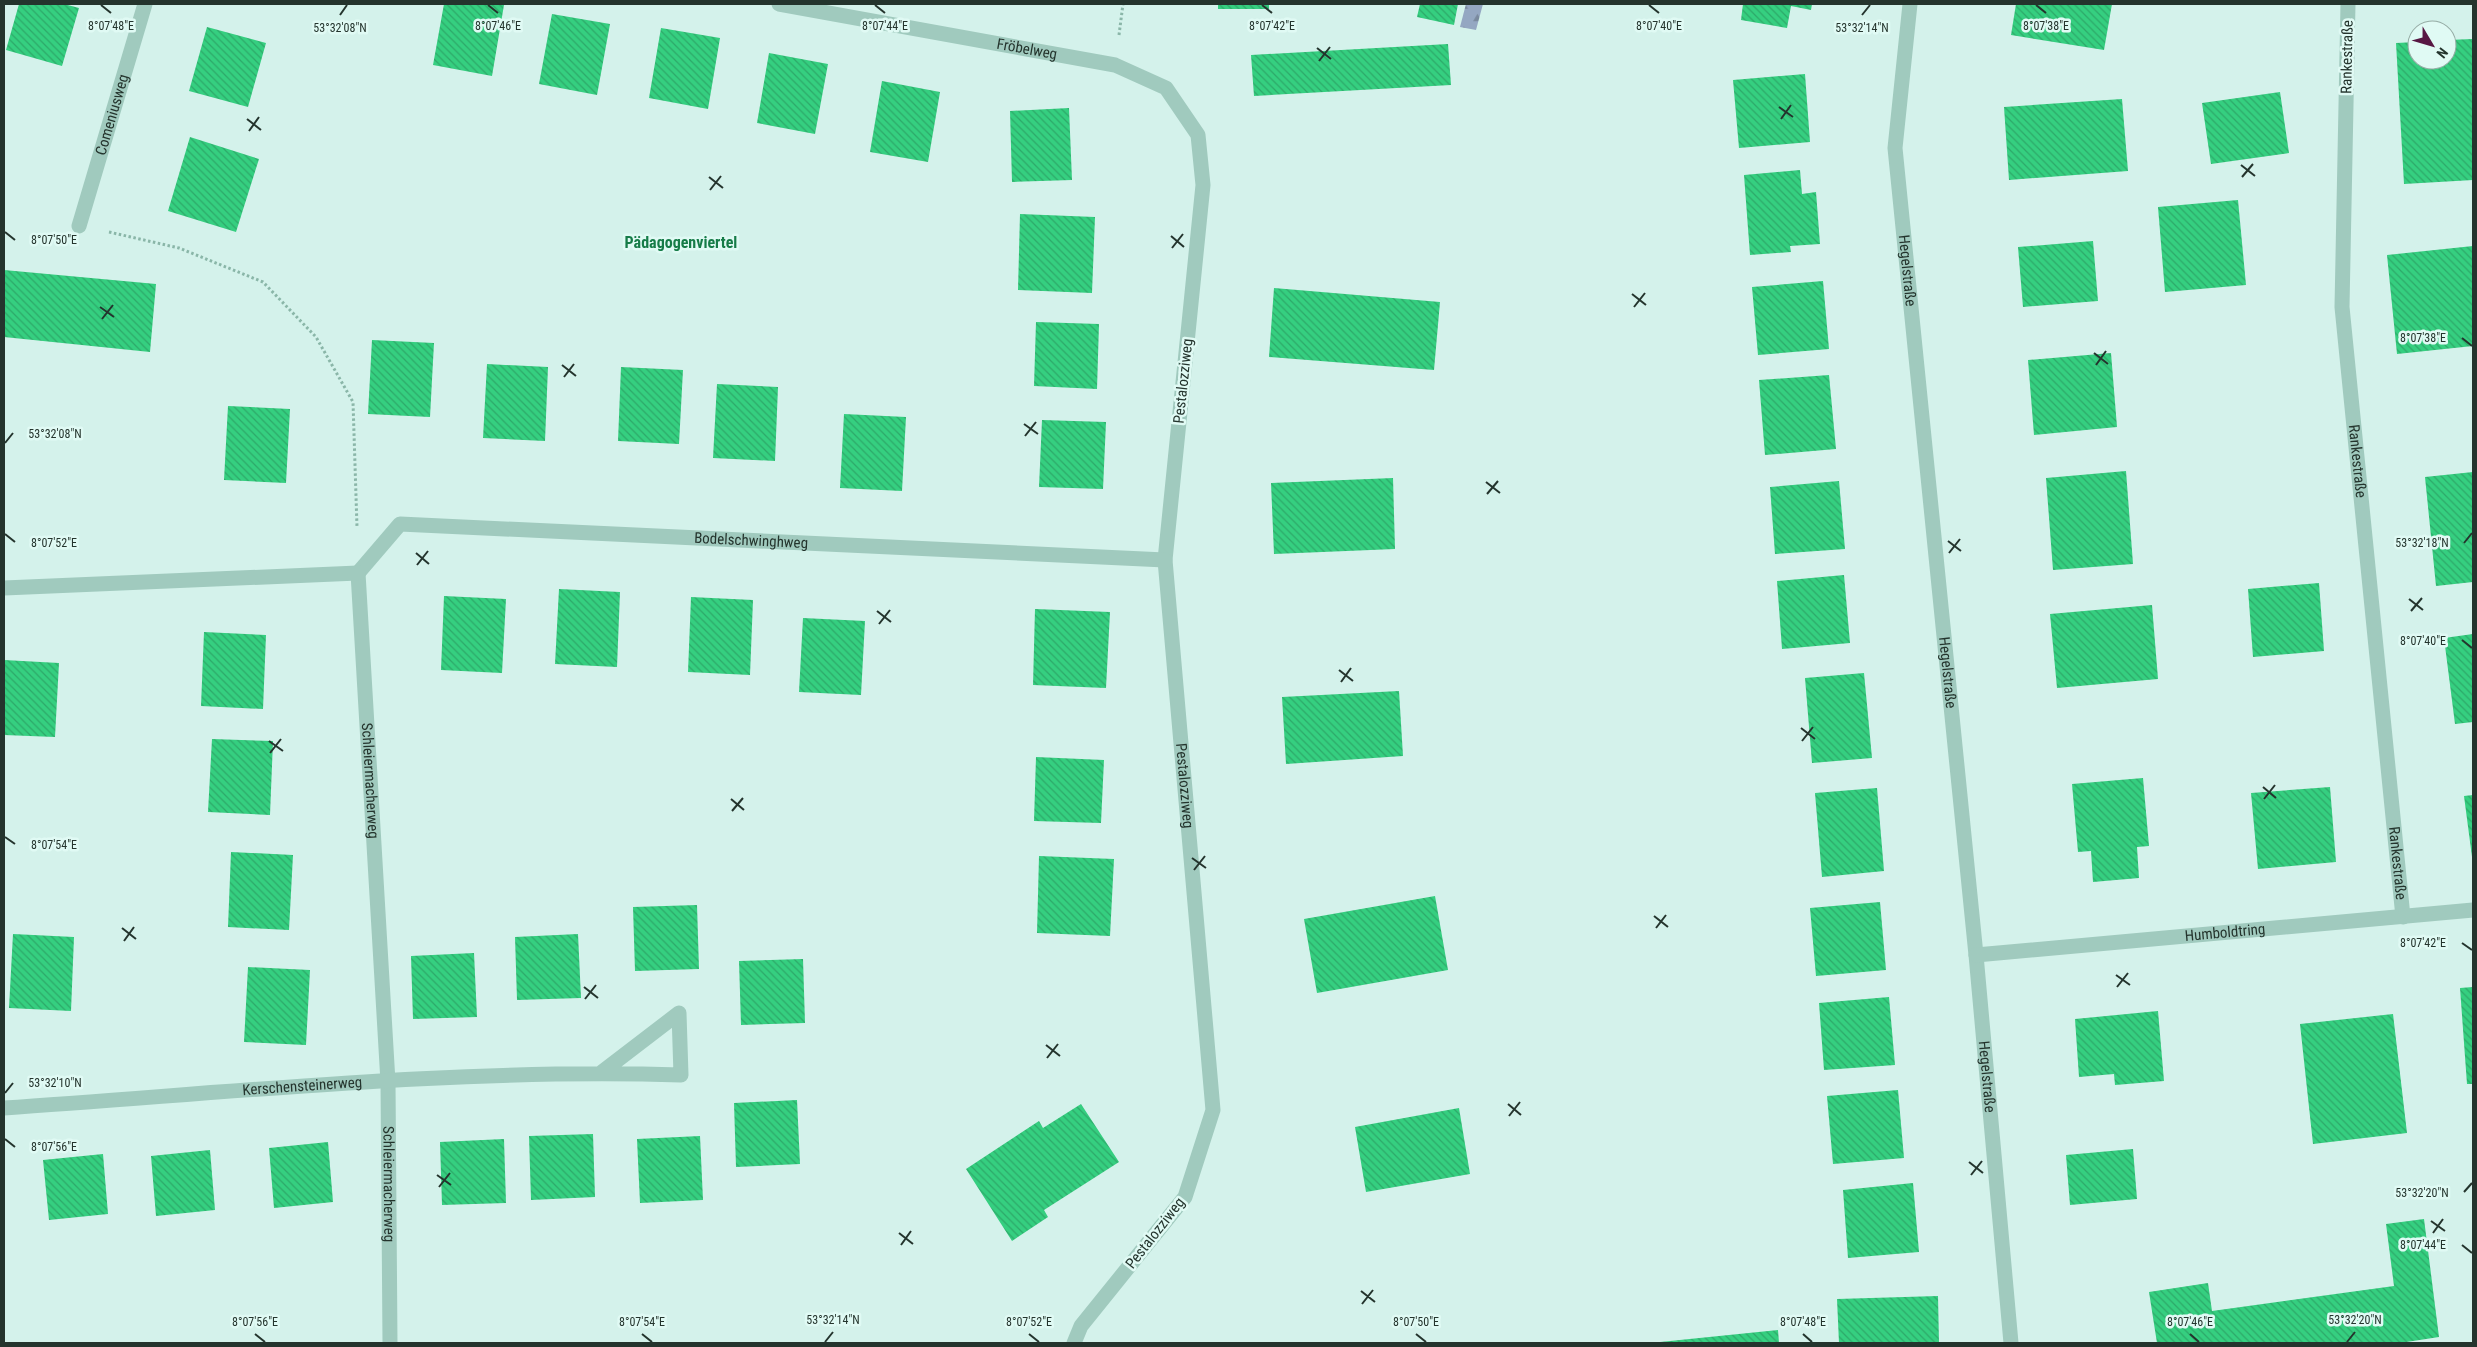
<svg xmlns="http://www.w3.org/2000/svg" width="2477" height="1347" viewBox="0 0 2477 1347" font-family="'Roboto Condensed',sans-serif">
<defs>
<pattern id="forest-firs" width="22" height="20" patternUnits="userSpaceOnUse" patternTransform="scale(1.25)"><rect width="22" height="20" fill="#94a7c2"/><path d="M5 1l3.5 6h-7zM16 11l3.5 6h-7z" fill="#79899e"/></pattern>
<pattern id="building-back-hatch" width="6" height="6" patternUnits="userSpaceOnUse" patternTransform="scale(1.25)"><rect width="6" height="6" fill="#35cf80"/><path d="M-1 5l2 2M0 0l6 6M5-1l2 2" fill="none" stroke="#2da969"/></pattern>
</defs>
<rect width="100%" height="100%" fill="#d4f2eb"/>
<path fill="url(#forest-firs)" d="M1466 4H1483L1476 30 1460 27Z"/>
<path fill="url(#building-back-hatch)" d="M19 4H64L79 8 62 66 6 50Z
M444 4 504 5 492 76 433 65Z
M1218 4H1269V9H1218Z
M1420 4H1458L1454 25 1417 17Z
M1743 4H1812L1811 10 1791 6 1787 28 1741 20Z
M2016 4H2112L2104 50 2011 35Z
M552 14 610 24 597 95 539 84Z
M207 27 266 43 248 107 189 91Z
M661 28 720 38 708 109 649 98Z
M2473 39V180L2404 184 2396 43 2417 42V60H2447V40Z
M1448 44 1451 85 1254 96 1251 55Z
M769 53 828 64 815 134 757 123Z
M1805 74 1810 142 1739 148 1733 80Z
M882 81 940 92 928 162 870 152Z
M2280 92 2289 153 2211 164 2202 103Z
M2122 99 2128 171 2009 180 2004 107Z
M1069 108 1072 180 1012 182 1010 111Z
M190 137 259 159 236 232 168 211Z
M1800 170 1802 194 1816 192 1820 244 1790 246 1791 252 1750 255 1744 175Z
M2238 200 2246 285 2165 292 2158 207Z
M1020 214 1095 217 1092 293 1018 290Z
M2093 241 2098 301 2023 307 2018 247Z
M2473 246V346L2397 354 2387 255Z
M4 270 156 284 150 352 4 337Z
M1823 281 1829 349 1758 355 1752 287Z
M1274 288 1440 302 1434 370 1269 357Z
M1036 322 1099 324 1097 389 1034 386Z
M372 340 434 343 430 417 368 414Z
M2111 353 2117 427 2034 435 2028 360Z
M487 364 548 367 545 441 483 438Z
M621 367 683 370 679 444 618 441Z
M1829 375 1836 449 1765 455 1759 380Z
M717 384 778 387 775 461 713 458Z
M228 406 290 409 286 483 224 480Z
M844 414 906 417 902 491 840 488Z
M1042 420 1106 422 1103 489 1039 487Z
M2126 471 2133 564 2053 570 2046 478Z
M2473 472V582L2436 586 2425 477Z
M1393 478 1395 549 1274 554 1271 483Z
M1839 481 1845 549 1775 554 1770 487Z
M1844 575 1850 643 1782 649 1777 581Z
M2319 583 2324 651 2253 657 2248 589Z
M559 589 620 592 617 667 555 664Z
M444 596 506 599 502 673 441 670Z
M691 597 753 600 750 675 688 672Z
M2152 605 2158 679 2057 688 2050 614Z
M1035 609 1110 612 1106 688 1033 685Z
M803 618 865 621 861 695 799 692Z
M204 632 266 635 263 709 201 706Z
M2473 634V722L2455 724 2444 638Z
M4 660 59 663 55 737 4 735Z
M1864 673 1872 758 1812 763 1805 678Z
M1399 691 1403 756 1286 764 1282 697Z
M212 739 273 741 270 815 208 812Z
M1036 757 1104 760 1101 823 1034 821Z
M2143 778 2149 846 2137 847 2139 878 2093 882 2091 851 2078 852 2072 784Z
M2330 787 2336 862 2258 869 2251 793Z
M1877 788 1884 871 1822 877 1815 793Z
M2473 795V857H2472L2464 796Z
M231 852 293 855 289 930 228 927Z
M1039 856 1114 859 1110 936 1037 933Z
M1435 896 1448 970 1317 993 1304 919Z
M1880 902 1886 970 1816 976 1810 908Z
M697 905 699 969 635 971 633 907Z
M13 934 74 937 71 1011 9 1008Z
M578 934 581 998 517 1000 515 937Z
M474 953 477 1017 413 1019 411 956Z
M803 959 805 1023 741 1025 739 961Z
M248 967 310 970 306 1045 244 1042Z
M2473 987V1084H2467L2460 988Z
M1889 997 1895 1065 1824 1070 1819 1003Z
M2158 1011 2164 1081 2115 1085 2114 1074 2079 1077 2075 1019Z
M2393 1014 2407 1133 2313 1144 2300 1024Z
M1898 1090 1904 1158 1833 1164 1827 1096Z
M797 1100 800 1164 736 1167 734 1103Z
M1081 1104 1119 1162 1044 1210 1048 1217 1012 1241 966 1169 1039 1121 1043 1128Z
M1459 1108 1470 1174 1366 1192 1355 1127Z
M593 1134 595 1197 531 1200 529 1136Z
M700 1136 703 1200 640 1203 637 1139Z
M504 1139 506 1203 442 1205 440 1142Z
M328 1142 333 1202 274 1208 269 1148Z
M2133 1149 2137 1199 2070 1205 2066 1155Z
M210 1150 215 1210 156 1216 151 1156Z
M103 1154 108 1214 49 1220 43 1160Z
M1913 1183 1919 1252 1848 1258 1843 1190Z
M2424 1219 2439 1337 2400 1343H2157L2149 1292 2208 1283 2212 1311 2394 1286 2386 1224Z
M1938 1296 1939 1343H1839L1837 1299Z
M1778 1330 1779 1343H1660V1342Z"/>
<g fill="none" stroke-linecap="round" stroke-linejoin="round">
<path stroke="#8ab6a8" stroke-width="3" stroke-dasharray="2.5 2.5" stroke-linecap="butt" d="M1119 35 1123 4
M109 232 179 248 263 282 316 337 353 402 357 527"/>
<g stroke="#a0cabe" stroke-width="15">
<path id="s1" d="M779 4 1115 65 1166 88 1198 135 1203 185 1165 560 1213 1110 1185 1197 1081 1326 1074 1343"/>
<path id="s2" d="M1910 4 1895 148 1976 955 2011 1343"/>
<path id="s3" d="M2348 4 2342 307 2403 917"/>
<path id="s4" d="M79 226 145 4"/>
<path id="s5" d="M358 573 400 524 1165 560"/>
<path id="s6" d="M358 573 388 1082 390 1343"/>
<path d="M4 588 358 573"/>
<path id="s7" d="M1976 955 2473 910"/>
<path id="s8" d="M4 1108C228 1093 456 1068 681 1075L679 1013 602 1072"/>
</g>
</g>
<path fill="none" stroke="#24342d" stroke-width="2" d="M101 5 111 13M488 5 498 13M875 5 885 13M1262 5 1272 13M1649 5 1659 13M2036 5 2046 13M340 15 347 5M1862 15 1870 5M1317 48 1331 59M1319 61 1330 47M1779 107 1793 117M247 119 261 130M1781 119 1791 105M249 131 259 117M2241 165 2255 176M709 177 723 188M2242 177 2253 164M710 190 721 176M5 232 15 240M1171 236 1184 247M1172 248 1183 234M1632 294 1646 305M100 307 114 317M1634 307 1645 293M102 319 113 305M2462 338 2472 346M2094 353 2108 364M562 365 576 376M2096 365 2106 351M564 377 574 364M1024 424 1038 434M1025 436 1036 422M5 443 13 433M1486 482 1500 493M1487 494 1498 481M5 534 15 542M1948 541 1961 551M2464 543 2472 533M416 553 429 564M1949 553 1960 539M417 565 428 551M2409 599 2423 610M877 611 891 622M2411 611 2422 598M879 624 890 610M2462 640 2472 648M1339 670 1353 681M1341 682 1351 668M1801 728 1815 739M269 741 283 751M1802 741 1813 727M270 753 281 739M2263 787 2276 798M731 799 744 810M2264 799 2275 785M732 811 743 798M5 837 15 844M1192 858 1206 868M1194 870 1205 856M1654 916 1668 927M122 928 136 939M1656 928 1666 915M124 941 134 927M2462 943 2472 950M2116 975 2130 985M584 987 598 998M2117 987 2128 973M585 999 596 985M1046 1045 1060 1056M1047 1058 1058 1044M5 1093 13 1083M1508 1104 1521 1115M1509 1116 1520 1102M5 1139 15 1147M1969 1162 1983 1173M437 1175 451 1185M1971 1175 1982 1161M439 1187 450 1173M2464 1192 2472 1183M2431 1221 2445 1231M899 1233 913 1244M2433 1233 2443 1219M901 1245 911 1231M2462 1245 2472 1253M1361 1291 1375 1302M1362 1304 1373 1290M255 1334 265 1342M642 1334 652 1342M1029 1334 1039 1342M1416 1334 1426 1342M1803 1334 1812 1342M2190 1334 2199 1342M825 1342 833 1332M2347 1342 2355 1332"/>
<g text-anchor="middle" stroke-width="5" stroke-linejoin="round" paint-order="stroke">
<g font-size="15" fill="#24342d" stroke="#e0faf4">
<text dy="5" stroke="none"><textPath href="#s1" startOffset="252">Fröbelweg</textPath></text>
<text transform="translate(2347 57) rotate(-89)" y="5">Rankestraße</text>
<text dy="5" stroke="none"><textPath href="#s4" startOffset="116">Comeniusweg</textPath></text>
<text dy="5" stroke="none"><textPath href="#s2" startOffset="268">Hegelstraße</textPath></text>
<text transform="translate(1183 381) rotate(-84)" y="5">Pestalozziweg</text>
<text dy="5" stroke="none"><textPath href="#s3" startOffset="458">Rankestraße</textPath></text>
<text dy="5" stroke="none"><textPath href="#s5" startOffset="416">Bodelschwinghweg</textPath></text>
<text dy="5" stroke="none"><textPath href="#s2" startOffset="672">Hegelstraße</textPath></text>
<text dy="5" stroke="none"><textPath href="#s6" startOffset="208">Schleiermacherweg</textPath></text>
<text dy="5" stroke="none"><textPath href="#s1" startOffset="1108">Pestalozziweg</textPath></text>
<text dy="5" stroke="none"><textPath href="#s3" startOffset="862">Rankestraße</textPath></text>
<text dy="5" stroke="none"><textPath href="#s7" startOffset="250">Humboldtring</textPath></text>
<text dy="5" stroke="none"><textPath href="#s2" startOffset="1078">Hegelstraße</textPath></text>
<text dy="5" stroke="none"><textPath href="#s8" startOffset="299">Kerschensteinerweg</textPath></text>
<text dy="5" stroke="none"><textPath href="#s6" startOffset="612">Schleiermacherweg</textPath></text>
<text transform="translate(1155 1233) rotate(-52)" y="5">Pestalozziweg</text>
</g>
<g font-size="16" font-weight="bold" fill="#167c48" stroke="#e0faf4">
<text x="681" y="248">Pädagogenviertel</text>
</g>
</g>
<g font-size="12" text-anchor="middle" fill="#24342d" stroke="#e0faf4" stroke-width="5" stroke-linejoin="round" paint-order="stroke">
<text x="2046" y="30">8°07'38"E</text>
<text x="111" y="30">8°07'48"E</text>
<text x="498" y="30">8°07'46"E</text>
<text x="885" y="30">8°07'44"E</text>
<text x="1272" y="30">8°07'42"E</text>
<text x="1659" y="30">8°07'40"E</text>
<text x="1862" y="32">53°32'14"N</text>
<text x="340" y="32">53°32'08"N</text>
<text x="54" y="244">8°07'50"E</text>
<text x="2423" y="342">8°07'38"E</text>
<text x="55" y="438">53°32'08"N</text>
<text x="54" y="547">8°07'52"E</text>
<text x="2422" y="547">53°32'18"N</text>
<text x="2423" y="645">8°07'40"E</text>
<text x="54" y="849">8°07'54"E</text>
<text x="2423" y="947">8°07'42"E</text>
<text x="55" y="1087">53°32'10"N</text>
<text x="54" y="1151">8°07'56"E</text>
<text x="2422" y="1197">53°32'20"N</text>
<text x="2423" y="1249">8°07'44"E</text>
<text x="833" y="1324">53°32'14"N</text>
<text x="2355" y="1324">53°32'20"N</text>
<text x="255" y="1326">8°07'56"E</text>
<text x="642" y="1326">8°07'54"E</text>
<text x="1029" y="1326">8°07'52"E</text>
<text x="1416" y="1326">8°07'50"E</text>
<text x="1803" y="1326">8°07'48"E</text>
<text x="2190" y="1326">8°07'46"E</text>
</g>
<rect width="2477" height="1347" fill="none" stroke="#24342d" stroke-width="10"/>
<g transform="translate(2432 45) rotate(128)"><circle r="24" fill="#e0faf4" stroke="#95aba4"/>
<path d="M0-4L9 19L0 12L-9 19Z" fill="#571743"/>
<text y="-8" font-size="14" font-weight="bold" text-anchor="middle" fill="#24342d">N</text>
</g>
</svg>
